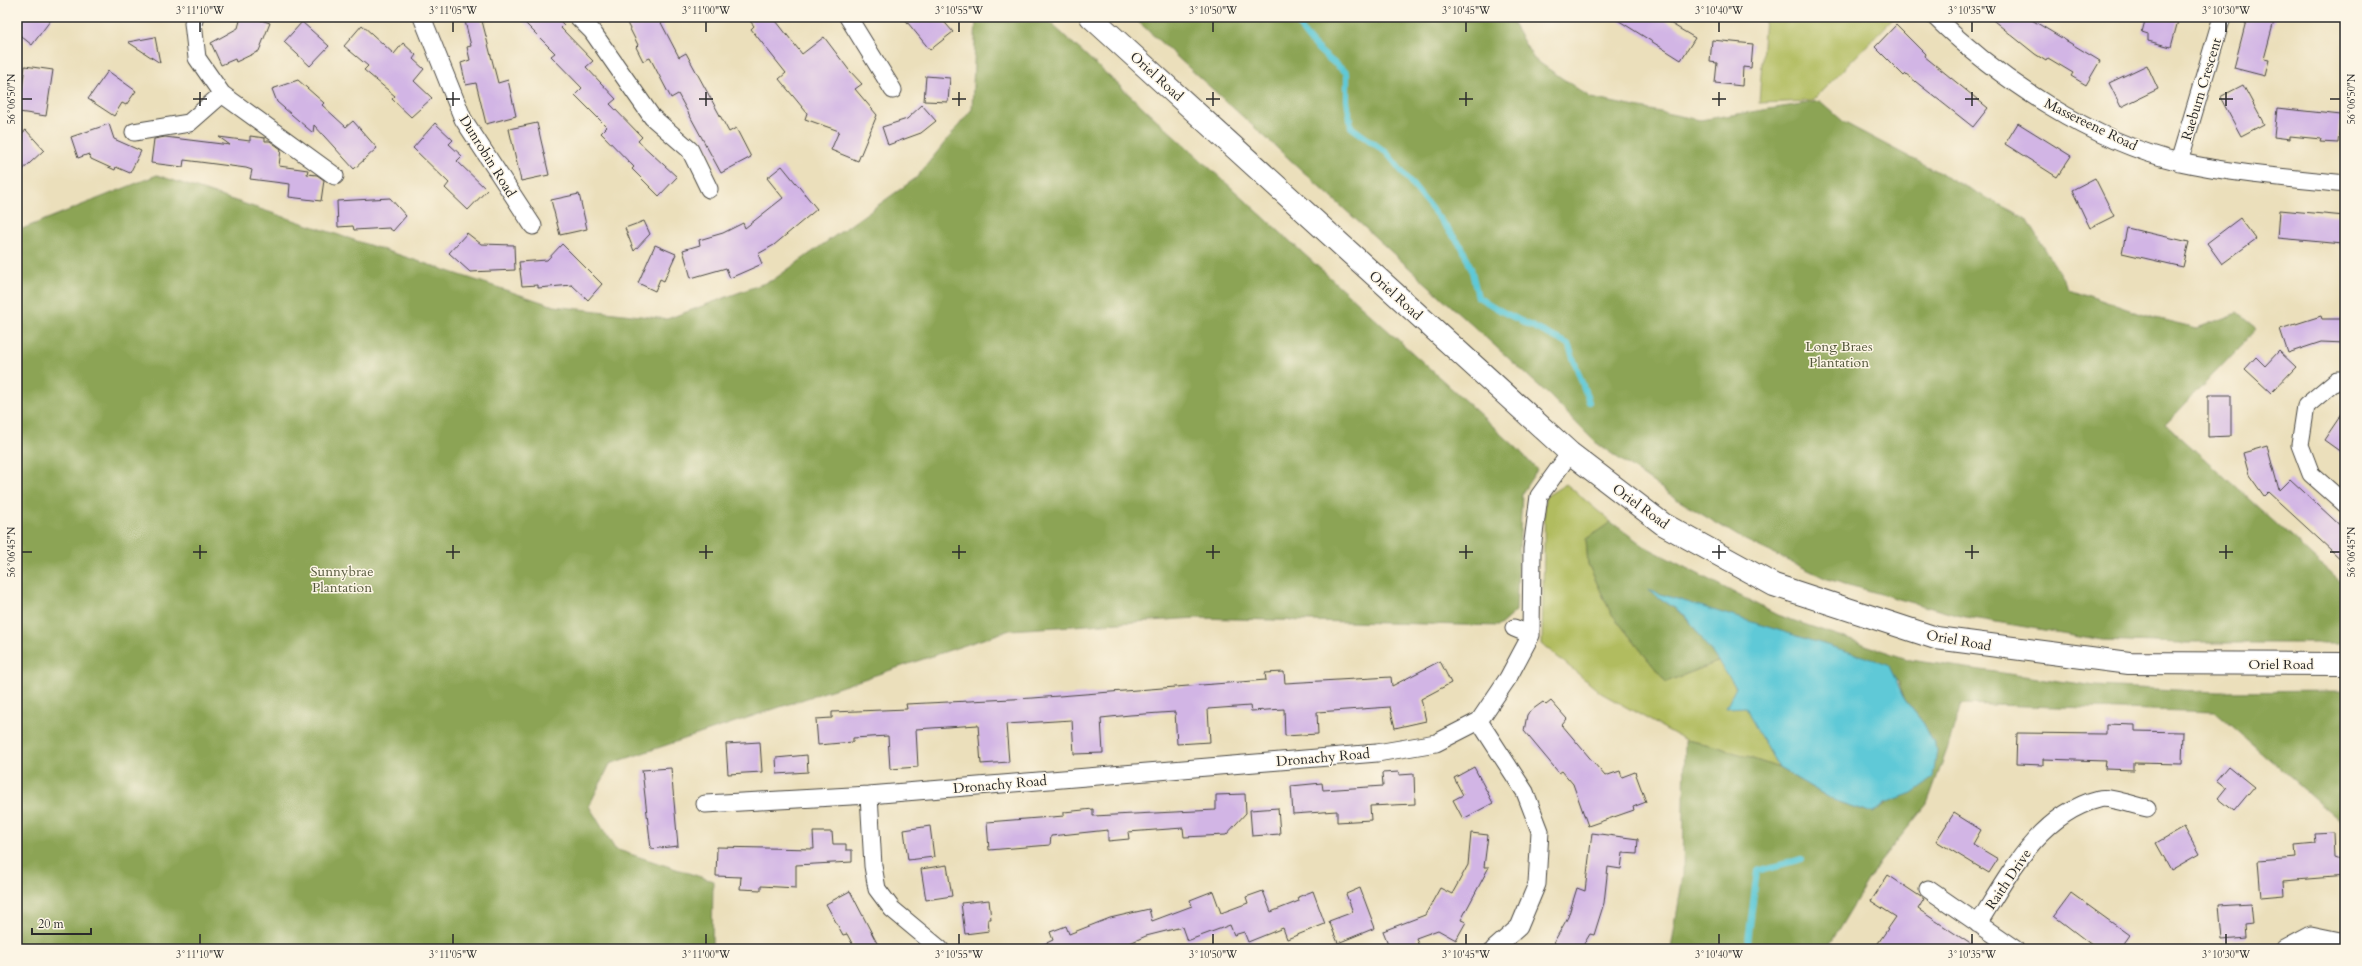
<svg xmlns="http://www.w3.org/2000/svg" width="2362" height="966" viewBox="0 0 2362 966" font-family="Cardo,serif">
<rect width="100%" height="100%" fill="#fcf5e5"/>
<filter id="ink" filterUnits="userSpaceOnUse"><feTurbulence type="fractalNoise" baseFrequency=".025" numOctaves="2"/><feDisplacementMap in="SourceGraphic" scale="8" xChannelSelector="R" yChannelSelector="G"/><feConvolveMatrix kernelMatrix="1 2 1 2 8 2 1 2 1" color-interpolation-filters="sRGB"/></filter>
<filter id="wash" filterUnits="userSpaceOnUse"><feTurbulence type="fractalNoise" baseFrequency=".012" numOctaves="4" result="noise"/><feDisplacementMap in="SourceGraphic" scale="16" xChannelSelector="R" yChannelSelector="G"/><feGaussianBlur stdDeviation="0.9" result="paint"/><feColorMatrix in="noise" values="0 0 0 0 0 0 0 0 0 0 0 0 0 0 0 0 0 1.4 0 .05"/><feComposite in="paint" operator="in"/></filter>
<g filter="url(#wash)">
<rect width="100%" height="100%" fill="#ebdfbb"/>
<path fill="#b1bc5e" stroke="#6e7444" d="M1765 17H1895L1812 101 1759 103Z
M1566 484 1611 522 1586 539 1588 564 1611 613 1666 682 1720 661C1742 696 1759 733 1779 768L1715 746 1685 740 1601 693 1542 644 1545 497Z"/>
<path fill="#8ca455" stroke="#5c6840" d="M976 17H1044L1518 449 1537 470 1522 493 1516 611 1499 626 1197 618 1010 630 610 764 589 806 615 849 713 881 712 949H17V231L157 175 554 306 667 319 773 280 916 178 972 109Z
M1133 17H1509L1534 59 1591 98 1700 120 1820 101 1845 123 2027 219 2069 289 2147 316 2197 328 2237 313 2257 329 2166 424 2345 586V643H2180L2103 640 1960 616 1827 579 1743 539 1678 500 1595 442 1549 395Z
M1611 522 1644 546 1777 615 1910 660 2095 686 2218 692 2345 691V825L2215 712 1961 704 1948 747 1927 804 1877 866 1827 949H1671L1683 876 1685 740 1715 746 1779 768 1833 800 1873 813 1894 798 1912 793 1924 724 1905 700 1898 681 1650 591 1685 616 1720 661 1666 682 1611 613 1588 564 1586 539Z"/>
<path fill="#5ec9d7" stroke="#447a81" d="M1648 590 1888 664 1905 700 1924 724 1937 750 1933 778 1912 793 1885 803 1873 813 1833 800 1779 768 1754 725 1746 707 1726 708 1736 687 1686 616Z"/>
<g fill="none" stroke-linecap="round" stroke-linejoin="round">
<path stroke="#5ec9d7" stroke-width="6" d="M1297 17C1299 37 1331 61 1347 73V100L1351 127 1387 153 1462 247 1471 268 1478 297 1503 312 1568 344 1589 402
M1747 949 1757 871 1802 859"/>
</g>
<g id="blocks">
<path fill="#d2b5e5" d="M17 17H53L32 45 17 33Z
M241 17H252L270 23 259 51 236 62 235 59 221 65 211 43 238 28Z
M464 17H481L498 83 508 80 516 116 486 124 476 83 466 85 461 63 470 60 467 47 471 46Z
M519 17H556L564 25 561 28 593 61 586 67 616 99 610 104 642 137 638 141 677 177 659 196 632 169 634 167 601 133 607 127 575 95 582 88 551 56 555 53Z
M624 17H658L679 57 686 53 729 132 736 128 751 157 721 173 678 94 671 98 650 58 643 61 636 47 638 45Z
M747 17H773L802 54 824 37 849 70 862 84 855 89 877 115 858 161 831 150 839 131 805 119 807 113 779 79 786 73 751 29 754 26Z
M903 17H940L953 32 930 50Z
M1613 17H1660L1695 38 1681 60Z
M1989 17H2027L2100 61 2086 85 2071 76 2073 73 2048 58 2046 61 2035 54Z
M2146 17H2179L2171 47 2148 41V34L2142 32Z
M2247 17H2275L2264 59 2269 60 2265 76 2234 68Z
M302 22 329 46 310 66 284 42Z
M362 25 394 54 403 43 416 55 413 59 424 69 414 81 432 98 411 117 392 99 395 96 364 70 368 66 344 46Z
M1896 25 1925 54 1924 56 1988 108 1973 127 1906 74 1904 76 1875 47Z
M155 37 160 63 128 42Z
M1712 40 1753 44 1751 68 1743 67 1742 86 1715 83 1717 63 1710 62Z
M2147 65 2158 89 2121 107 2109 83Z
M25 66 53 70 46 116 19 112Z
M108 71 136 91 126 105 122 103 114 116 88 99Z
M926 76 950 78 948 102 924 101Z
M298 80 324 103 322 105 346 127 353 121 377 148 354 169 314 125 313 133 277 102 272 89Z
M2243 85 2264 124 2241 136 2220 97Z
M922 105 936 121 921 133 888 145 882 127 907 119Z
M2277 108 2341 115 2338 143 2320 142 2321 139 2290 136V139L2274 137Z
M435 123 453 140 449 144 462 156 457 161 487 190 468 210 445 188 449 183 413 148Z
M537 123 549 175 521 181 509 129Z
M2018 123 2071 156 2057 177 2005 144Z
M109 124 114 139 141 151 130 173 116 167 115 170 91 159 89 154 78 158 71 137Z
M26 130 44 150 17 175V137Z
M250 136 265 138V141H270L281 149 279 166 308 170 307 174 317 175 324 180 321 201 289 197 290 184 250 179 252 170 246 168 184 160 183 167 151 163 154 139 165 137 230 145 219 137 250 141Z
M782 166 817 209 774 245 758 254 762 264 730 278 726 268 691 278 683 250 700 245 699 240 723 233 743 223 745 228 783 198 767 178Z
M2095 178 2114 216 2090 228 2072 190Z
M579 194 587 229 560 235 551 200Z
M390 198 406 216 393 231 389 228 354 230 353 226 338 227 337 201Z
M2280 210 2345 216 2343 244 2278 238Z
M2240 218 2256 239 2222 264 2207 243Z
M644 221 650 234 634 251 625 228Z
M2127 228 2189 242 2183 267 2122 253Z
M467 233 481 244 514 245 515 270 470 272 449 253Z
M562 244 602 284 588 300 572 285 538 288V285L522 286 519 262 547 260Z
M655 245 676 254 664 281 660 279 655 291 638 283Z
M2321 316 2322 319H2345V343L2321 342 2288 353 2280 329Z
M2279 351 2296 367 2271 393 2245 369 2256 357 2265 366Z
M2208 395H2231V436L2208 437Z
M2345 409V455L2324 440Z
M2267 446 2279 490 2290 479 2345 530V563L2268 492 2264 496 2249 475 2243 453Z
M1440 661 1451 683 1421 699 1426 721 1395 728 1390 707 1317 712 1318 734 1285 736 1284 709 1251 711 1250 706 1208 709 1210 742 1177 744 1175 712 1130 715 1101 718 1103 753 1074 754 1072 720 1006 724 1009 762 981 764 978 725 916 729 918 767 890 769 888 736 853 738V742L818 745 816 719 832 718V712L907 709 906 704 1033 698 1266 680 1265 673 1284 672 1285 683 1391 677 1392 686Z
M1551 701 1567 719 1562 725 1605 776 1620 771 1622 777 1635 772 1646 802 1633 807 1634 810 1588 826 1573 784 1562 771 1559 773 1524 731 1527 715 1529 712 1543 702 1546 705Z
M2106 724 2135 725V731L2183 732 2182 764 2134 763V770L2105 769 2106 761 2043 759V765L2016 764 2017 733 2106 734Z
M760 742 762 772 728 774 726 744Z
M807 755 808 772 777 774 776 758Z
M2228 766 2254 787 2234 811 2218 798 2226 788 2216 780Z
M1474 767 1493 803 1463 819 1453 800 1463 795 1454 778Z
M671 768 678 846 651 849 642 770Z
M1399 772V775L1414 774 1415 804 1370 806 1371 820 1337 822V811L1293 814 1291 786 1322 783 1323 790 1383 786 1382 773Z
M1245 794 1246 813 1226 835 1184 837 1183 828 1128 832 1129 839 1108 841V830L1051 836 1050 845 989 850 987 822 1064 816V812L1093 809V816L1216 810V795Z
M1278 808 1280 834 1252 836 1250 810Z
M1954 813 1981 830 1973 844 1998 859 1989 873 1936 841Z
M930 826 934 857 908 860 904 830Z
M2184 827 2199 854 2171 870 2156 843Z
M813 832H832L833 844H846V850H852V862L796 865V888L761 886V890L740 889 741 877 716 876 717 847 814 849Z
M2333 832 2334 857 2345 861V876L2283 881 2284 896 2261 898 2258 861 2296 858 2295 845 2316 843 2315 833Z
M1471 833 1488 835 1484 867H1489L1461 920 1466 922 1456 940 1438 930 1416 938 1420 949H1390L1383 931 1425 915 1440 888 1452 894 1468 865Z
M1592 833 1638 839 1637 854 1623 853 1621 869 1608 867 1604 903 1594 935 1590 934 1581 949H1553L1556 944 1554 942 1568 917 1577 888 1585 891Z
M947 865 952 896 926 900 921 869Z
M1888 875 1924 899 1918 909 1978 949H1874L1896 917 1871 901Z
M1360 888 1375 928 1338 943 1329 921 1353 912 1346 894Z
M850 891 880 949H855L847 934 843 935 826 904Z
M1213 891 1221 913 1248 903 1246 897 1263 891 1271 912 1299 901 1298 897 1313 891 1325 924 1287 939 1283 928 1248 942 1244 932 1234 935 1230 925 1187 941 1182 927 1146 936 1116 949H1034L1053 940 1050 932 1066 926 1069 934 1110 918 1149 909 1152 921 1192 906 1190 900Z
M2071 893 2129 935 2119 949H2097L2054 916Z
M989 900 991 919H988L989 931 965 934 961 903Z
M2250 903 2252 924 2245 925 2246 938 2222 940 2219 905Z"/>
</g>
</g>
<g filter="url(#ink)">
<use href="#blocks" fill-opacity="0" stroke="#484641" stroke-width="1"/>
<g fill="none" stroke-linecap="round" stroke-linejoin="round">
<defs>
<path id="street" d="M195 17 193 23 197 58 222 94 335 176
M422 17 463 119 533 226
M578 17 592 31 652 117 690 150 709 189
M848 17 893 90
M1935 17C1998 79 2093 142 2180 162 2234 174 2290 178 2345 184
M134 132 189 123 222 94
M2179 162 2222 17
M2345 380H2337L2306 406 2300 445 2311 474 2345 504
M1514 628 1531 635
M1479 721 1525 792 1540 831 1537 884 1519 927 1494 949
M869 795 873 866 877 889 892 909 940 949
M705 804 869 795 1377 753 1436 743 1479 721 1508 678 1531 635 1532 549 1539 496 1570 453
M1928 889 2015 949
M1978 924C2008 876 2039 814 2099 799 2108 796 2136 806 2147 808
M2285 949 2311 935 2340 941 2345 945"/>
<path id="primary" d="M1091 17 1570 453 1663 524 1774 585 1936 638 2129 663 2345 664"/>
</defs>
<use href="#street" stroke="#484641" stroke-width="19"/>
<use href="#primary" stroke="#484641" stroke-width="24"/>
<use href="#street" stroke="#fff" stroke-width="17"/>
<use href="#primary" stroke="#fff" stroke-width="22"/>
</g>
</g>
<path fill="none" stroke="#2b2b2b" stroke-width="1.5" d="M200 22V32M453 22V32M706 22V32M959 22V32M1213 22V32M1466 22V32M1719 22V32M1972 22V32M2226 22V32M200 92V106M453 92V106M706 92V106M959 92V106M1213 92V106M1466 92V106M1719 92V106M1972 92V106M2226 92V106M22 99H32M193 99H207M446 99H460M699 99H713M952 99H966M1206 99H1220M1459 99H1473M1712 99H1726M1965 99H1979M2219 99H2233M2330 99H2340M200 545V559M453 545V559M706 545V559M959 545V559M1213 545V559M1466 545V559M1719 545V559M1972 545V559M2226 545V559M22 552H32M193 552H207M446 552H460M699 552H713M952 552H966M1206 552H1220M1459 552H1473M1712 552H1726M1965 552H1979M2219 552H2233M2330 552H2340M200 934V944M453 934V944M706 934V944M959 934V944M1213 934V944M1466 934V944M1719 934V944M1972 934V944M2226 934V944"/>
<g text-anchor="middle" stroke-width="3" stroke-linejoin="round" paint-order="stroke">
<g font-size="14" fill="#2b2b2b" stroke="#fcf5e5">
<text transform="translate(1157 76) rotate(42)" y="5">Oriel Road</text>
<text transform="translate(2201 89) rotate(-73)" y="5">Raeburn Crescent</text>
<text transform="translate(2091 124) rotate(26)" y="5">Massereene Road</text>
<text transform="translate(488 156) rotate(58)" y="5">Dunrobin Road</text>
<text transform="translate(1396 295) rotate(42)" y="5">Oriel Road</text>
<text transform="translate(1641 506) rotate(36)" y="5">Oriel Road</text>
<text transform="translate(1959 640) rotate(10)" y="5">Oriel Road</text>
<text x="2281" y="669">Oriel Road</text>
<text transform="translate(1323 757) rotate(-5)" y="5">Dronachy Road</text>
<text transform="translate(1000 784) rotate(-5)" y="5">Dronachy Road</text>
<text transform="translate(2008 879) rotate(-56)" y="5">Raith Drive</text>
</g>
<g font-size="14" fill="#53563a" stroke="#fcf5e5">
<text x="1839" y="351">Long Braes<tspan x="1839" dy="16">Plantation</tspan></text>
<text x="342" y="576">Sunnybrae<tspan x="342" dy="16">Plantation</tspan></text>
</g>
</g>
<rect width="2362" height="966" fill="none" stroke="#fcf5e5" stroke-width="44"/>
<path d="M32 928v6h59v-6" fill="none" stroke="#2b2b2b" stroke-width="2"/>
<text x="38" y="928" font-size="12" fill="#2b2b2b" stroke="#fcf5e5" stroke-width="3" paint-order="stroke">20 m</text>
<rect x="22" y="22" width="2318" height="922" fill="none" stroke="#2b2b2b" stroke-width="1.5"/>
<g font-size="10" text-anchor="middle" fill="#2b2b2b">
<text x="200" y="14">3°11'10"W</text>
<text x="453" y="14">3°11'05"W</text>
<text x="706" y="14">3°11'00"W</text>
<text x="959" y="14">3°10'55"W</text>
<text x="1213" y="14">3°10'50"W</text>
<text x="1466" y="14">3°10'45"W</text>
<text x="1719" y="14">3°10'40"W</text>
<text x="1972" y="14">3°10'35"W</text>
<text x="2226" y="14">3°10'30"W</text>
<text transform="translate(11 99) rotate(-90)" y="4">56°06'50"N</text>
<text transform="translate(2351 99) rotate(-90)" y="4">56°06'50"N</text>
<text transform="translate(11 552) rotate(-90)" y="4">56°06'45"N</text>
<text transform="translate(2351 552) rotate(-90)" y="4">56°06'45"N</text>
<text x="200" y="958">3°11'10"W</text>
<text x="453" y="958">3°11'05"W</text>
<text x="706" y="958">3°11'00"W</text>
<text x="959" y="958">3°10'55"W</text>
<text x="1213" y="958">3°10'50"W</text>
<text x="1466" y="958">3°10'45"W</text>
<text x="1719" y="958">3°10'40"W</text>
<text x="1972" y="958">3°10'35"W</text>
<text x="2226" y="958">3°10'30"W</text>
</g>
</svg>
